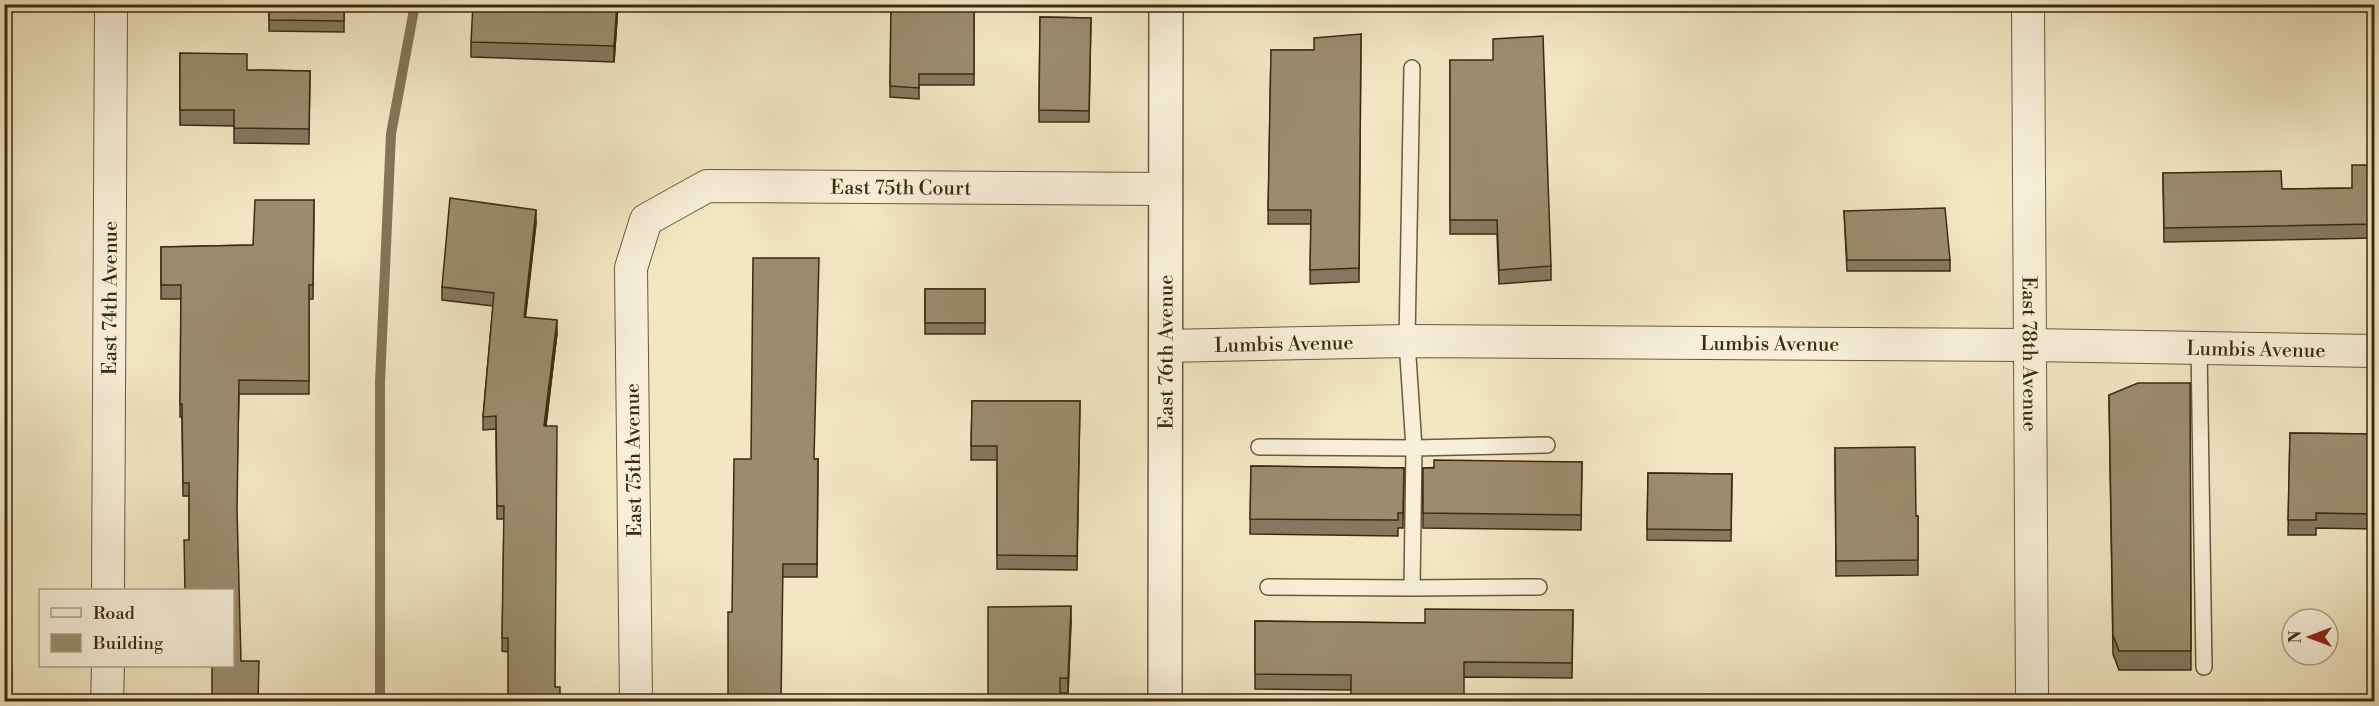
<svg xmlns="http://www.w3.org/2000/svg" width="2379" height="706" viewBox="0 0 2379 706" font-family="'Libre Bodoni',serif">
<rect width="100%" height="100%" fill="#f2e6c3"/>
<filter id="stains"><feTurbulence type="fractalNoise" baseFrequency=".00333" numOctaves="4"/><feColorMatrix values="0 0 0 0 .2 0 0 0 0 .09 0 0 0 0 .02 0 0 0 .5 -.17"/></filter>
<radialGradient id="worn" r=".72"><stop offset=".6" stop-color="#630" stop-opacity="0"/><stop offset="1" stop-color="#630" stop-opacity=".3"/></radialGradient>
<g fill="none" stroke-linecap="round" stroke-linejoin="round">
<path stroke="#867457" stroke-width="10" d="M380 702V382L391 134 415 4"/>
<defs>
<path id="service" d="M1412 68 1407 341 1414 448 1412 588 1539 587
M2199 348 2204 667
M1259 447 1414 448 1547 445
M1268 587 1412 588"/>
<g id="minor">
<path id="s1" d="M2028 4 2032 702"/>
<path id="s2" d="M1166 346 1407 341 2028 345 2374 351"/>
<path id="s3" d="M108 590 111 4"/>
<path d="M107 702 108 666"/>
<path id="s4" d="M636 702 631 268 646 220 707 186 1166 189"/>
</g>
<g id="tertiary">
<path id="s5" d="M1165 702 1166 4"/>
</g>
</defs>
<use href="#service" stroke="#6c593d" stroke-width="18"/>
<use href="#minor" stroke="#6c593d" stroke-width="34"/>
<use href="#tertiary" stroke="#6c593d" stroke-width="36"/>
<use href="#service" stroke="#f7efd8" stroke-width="15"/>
<use href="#minor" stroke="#f7efd8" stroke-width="32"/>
<use href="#tertiary" stroke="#f7efd8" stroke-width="33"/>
</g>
<path fill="#86785e" stroke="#3f2a10" stroke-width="1.5" d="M269 4H344V32L269 31Z
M618 4 614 62 471 57V42Z
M891 4H974V85H919V99L890 97Z
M1040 17 1091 18 1089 122H1039Z
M1361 34 1359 282 1310 284 1311 224H1268L1271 50H1314Z
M180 53 247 70 310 71 309 144 234 143V126L180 125Z
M1450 60 1551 266V280L1499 284 1497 234H1450Z
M2374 165V238L2164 242 2163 173 2282 189 2352 188Z
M314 200 313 299H309V394H239L232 666 189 540V496H183L182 417H180L181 299H161V247L253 245Z
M1844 211 1950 260V271H1847Z
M536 223 525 318 557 333 546 426 555 687 560 702 508 652 502 651 504 519H497L496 429 483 430V417L493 306 442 300V287Z
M925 289H985V334H925Z
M2190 383 2191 670H2119L2113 654 2109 395Z
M972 401H1080L1077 570 997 569V460H971Z
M2290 433 2374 434V529L2316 528V535H2288Z
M1835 448 1916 516H1918V575L1836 576Z
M815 459H818L817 577H783L732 612Z
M1582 462 1581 530 1423 528V468Z
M1251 466 1404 468 1403 528H1398V536L1250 534Z
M1648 473 1732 474 1731 541 1647 540Z
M1573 610 1572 678 1464 677 1351 690 1255 689V621L1425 623Z
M1071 621 1068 693H1060L988 702Z
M10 622 12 691H4V623Z"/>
<path fill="#6d624c" stroke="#3f2a10" stroke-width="1.5" d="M617 4 618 5 614 62V46Z
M536 210V223L524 331V317Z
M557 320V333L544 439V426Z
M1071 606V621L1068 693V678Z"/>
<path fill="#9c8c6d" stroke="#3f2a10" stroke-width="1.5" d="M269 4H344V21L269 20Z
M473 4H617L614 46 471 42Z
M891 4H974V74H919V88L890 86Z
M1040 17 1091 18 1089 111 1039 110Z
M1361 34 1359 268 1310 270 1311 210H1268L1271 50H1314V38Z
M1543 36 1551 266 1499 270 1497 220H1450V60H1493V39Z
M180 53 247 54V70L310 71 309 129 234 128V110H180Z
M2352 165H2374V224L2164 228 2163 173 2281 171 2282 189 2352 188Z
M450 198 536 210 524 317 557 320 544 426H557L555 687H560V702H508V638H502L504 506H497L496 416 483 417 494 293 442 287Z
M255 200H314L313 285H309V381L239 380 237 509 241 661H259L258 702H212V666H232V591H185L184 540H189V483H183L182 404H180L181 285H161V247L253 245Z
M1945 208 1950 260H1847L1844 211Z
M753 258H819L814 459H818L817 564H783L781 702H728V612H732L734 459H751Z
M925 289H985V323H925Z
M2138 383H2190L2191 651H2119L2113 635 2109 395Z
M972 401H1080L1077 556 997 555V446H971Z
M2290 433 2374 434V514L2316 513V520H2288Z
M1915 447 1916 516H1918V560L1836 561 1835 448Z
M1434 460 1582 462 1581 515 1423 513V468H1434Z
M1251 466 1404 468 1403 513H1398V520L1250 519Z
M1648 473 1732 474 1731 530 1647 529Z
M1071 606 1068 678H1060V702H988V607Z
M1425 609 1573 610 1572 663 1464 662V702H1351V675L1255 674V621L1425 623Z
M10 622 12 676H4V623Z"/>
<g text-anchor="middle" stroke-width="6" stroke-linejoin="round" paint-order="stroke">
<g font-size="20" fill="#3f2a10" stroke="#f7efd8">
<text dy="7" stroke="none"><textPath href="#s4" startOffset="748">East 75th Court</textPath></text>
<text dy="7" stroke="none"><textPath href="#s3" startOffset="292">East 74th Avenue</textPath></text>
<text dy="7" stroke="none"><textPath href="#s2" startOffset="604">Lumbis Avenue</textPath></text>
<text dy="7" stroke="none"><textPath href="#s2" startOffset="118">Lumbis Avenue</textPath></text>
<text dy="7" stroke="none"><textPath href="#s2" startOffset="1090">Lumbis Avenue</textPath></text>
<text dy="7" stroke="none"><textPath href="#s5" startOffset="350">East 76th Avenue</textPath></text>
<text dy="7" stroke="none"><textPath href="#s1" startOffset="350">East 78th Avenue</textPath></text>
<text transform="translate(633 460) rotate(-91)" y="7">East 75th Avenue</text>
</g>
</g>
<rect width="2379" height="706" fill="none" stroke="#f2e6c3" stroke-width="24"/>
<rect x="6" y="6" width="2367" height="694" fill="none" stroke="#3f2a10" stroke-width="3"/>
<rect x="12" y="12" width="2355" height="682" fill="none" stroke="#3f2a10" stroke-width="1.5"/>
<rect x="39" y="589" width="195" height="78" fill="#f7efd8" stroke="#ada088" stroke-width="1.5"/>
<rect x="51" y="608" width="30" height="9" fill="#f7efd8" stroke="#ada088" stroke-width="1.5"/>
<text x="93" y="619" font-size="18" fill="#3f2a10">Road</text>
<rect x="51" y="634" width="30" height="18" fill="#9c8c6d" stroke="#ada088" stroke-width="1.5"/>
<text x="93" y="649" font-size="18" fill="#3f2a10">Building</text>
<g transform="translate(2310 637) rotate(270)"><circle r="28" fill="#f7efd8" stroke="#ada088" stroke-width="1.5"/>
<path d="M0-4.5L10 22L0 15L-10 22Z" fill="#8f2418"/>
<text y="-9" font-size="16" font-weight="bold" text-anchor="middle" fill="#3f2a10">N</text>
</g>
<rect width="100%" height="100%" filter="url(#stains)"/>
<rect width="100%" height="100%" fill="url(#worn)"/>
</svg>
